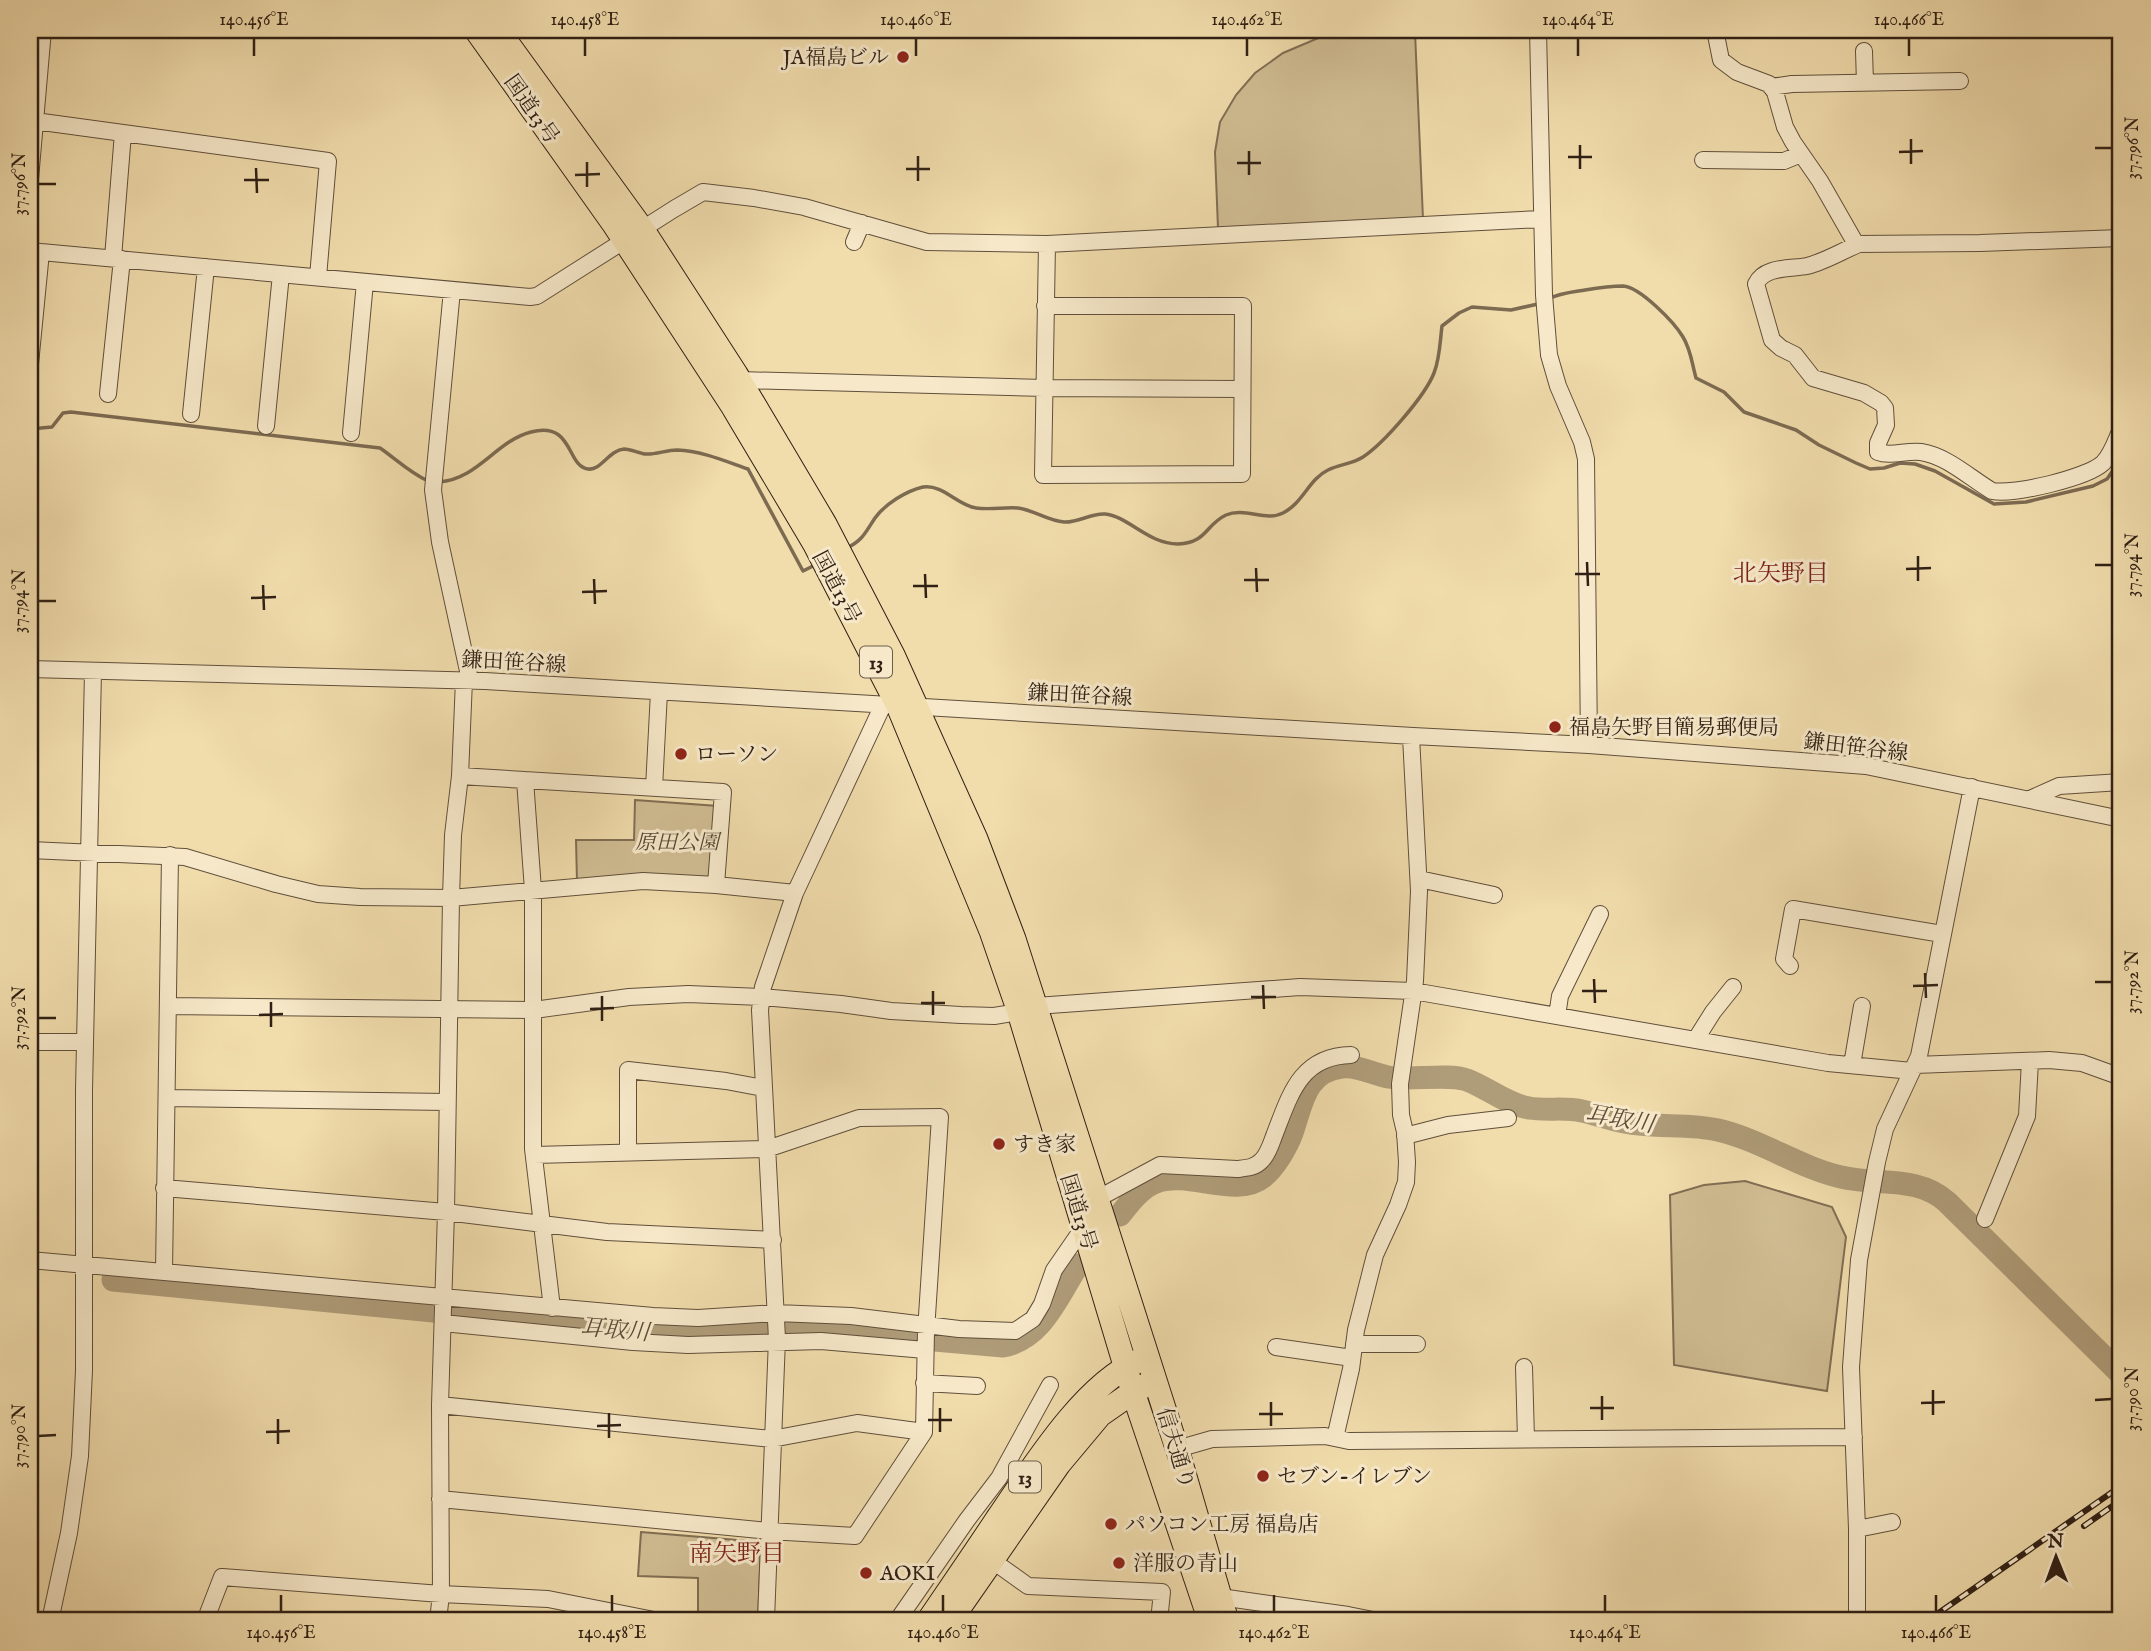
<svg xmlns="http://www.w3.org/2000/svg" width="2151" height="1651" viewBox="0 0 2151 1651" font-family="'IM FELL English','Noto Serif JP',serif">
<rect width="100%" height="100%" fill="#f1dcac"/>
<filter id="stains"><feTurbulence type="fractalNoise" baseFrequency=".00286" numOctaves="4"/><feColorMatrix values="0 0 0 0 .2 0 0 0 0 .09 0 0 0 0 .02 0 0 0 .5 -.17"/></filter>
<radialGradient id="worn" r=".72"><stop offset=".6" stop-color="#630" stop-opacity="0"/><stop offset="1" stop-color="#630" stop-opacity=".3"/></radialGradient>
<path fill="#d0bc92" stroke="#806e54" stroke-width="2" d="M1415 32 1423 219 1218 228 1215 152 1220 122 1236 95 1255 73 1283 53 1323 36Z
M635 800 718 806 712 882H577L576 840H634Z
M1745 1181 1832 1207 1846 1237 1827 1391 1674 1365 1670 1195 1704 1185Z
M641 1532 761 1542 758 1621H698V1578L638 1576Z"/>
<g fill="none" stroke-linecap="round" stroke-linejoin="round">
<path stroke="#7c6a51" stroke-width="3.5" d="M1548 299C1560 293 1573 292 1585 290 1597 288 1611 286 1623 286 1640 287 1674 322 1683 337 1691 350 1692 364 1696 378L1724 392 1744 412 1796 430 1819 445 1856 463 1870 469 1884 468 1900 463 1915 464 1935 471 1994 504 2026 502 2093 486 2107 479 2121 459
M30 429 52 427 63 413 71 412 380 448C396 459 410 473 428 481
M439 482C478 479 496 441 531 432 574 421 566 466 588 469 601 471 609 450 624 449 631 449 638 453 645 454 655 455 666 450 677 450 702 451 725 461 748 469L803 571 815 565
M847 548C863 540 865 533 875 518 885 504 906 491 923 487 943 484 957 505 976 508 990 510 1004 507 1018 508 1034 510 1048 521 1064 522 1078 523 1091 513 1105 514 1128 516 1148 544 1178 544 1207 543 1205 525 1226 515 1245 507 1266 522 1283 513 1303 503 1309 479 1328 470 1340 464 1352 464 1363 457 1384 443 1425 396 1434 373 1440 358 1440 341 1442 326L1459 313 1472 307 1511 310 1538 304"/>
<path stroke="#af9c79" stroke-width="23" d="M1120 1215C1131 1201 1142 1186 1159 1181 1188 1171 1238 1198 1263 1177 1275 1167 1287 1147 1292 1133 1302 1104 1305 1071 1342 1067 1358 1065 1372 1074 1388 1077 1411 1081 1447 1073 1467 1080 1488 1088 1508 1105 1529 1108 1547 1111 1565 1107 1582 1111 1601 1115 1619 1123 1639 1124 1665 1127 1693 1124 1718 1130 1761 1140 1798 1167 1841 1177 1877 1186 1917 1175 1947 1202L2121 1374
M113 1280 659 1333 821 1330 1003 1346C1042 1339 1058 1296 1078 1265"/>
<defs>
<path id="minor" d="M1538 30 1544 295 1549 355 1558 386 1582 442 1586 459 1589 745
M1715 30 1721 60 1737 72 1769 84 1775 92 1785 127 1793 142 1820 181 1856 244 1980 243 2121 238
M1864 51 1865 83
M1771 87 1792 84 1960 81
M35 121 328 161 318 277
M1703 160 1784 161 1801 154
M30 179 43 30
M854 242 862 223
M1859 244C1842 251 1824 262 1807 266 1791 269 1764 266 1756 284L1772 340 1781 348 1795 355 1813 378 1864 393 1881 403 1885 408 1886 425 1878 443V452C1890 457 1907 450 1921 452 1947 456 1970 478 1992 491 2014 495 2087 478 2103 463 2112 454 2116 440 2121 429
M30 251 530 297 537 296 674 209 703 192 754 198 804 207 927 242 1047 244 1541 219
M113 258 123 133
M452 290 433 490 440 542 470 680
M1045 306H1243L1242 474 1043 475 1047 244
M30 364 41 252
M739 380 1044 388 1241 389
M108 394 122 259
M191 414 206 267
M266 426 281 274
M351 433 365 282
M30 669 485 681 1413 736 1589 745 1866 766 2121 819
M460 776 723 792 716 885
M525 780 533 890V1149L552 1308
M654 788 659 692
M2030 799 2059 786 2121 782
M30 850 185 857 276 884 318 894 360 897 451 898 643 881 716 885 795 893 763 987 760 1010 777 1339 766 1620 771 1621
M1419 879 1494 895
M795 893 883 705
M1790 966 1784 959 1793 909 1942 934
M168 1006 534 1010 629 997 688 994 761 997 841 1004 891 1011 961 1015 994 1016 1019 1012
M1036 1006 1300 987 1413 991 1828 1063 1912 1071
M1557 1016 1560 996 1600 914
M1696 1039 1713 1012 1733 987
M30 1042H85
M1852 1065 1862 1006
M1915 1065 2049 1060 2082 1063 2121 1077
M167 1098 447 1102
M1405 1136 1448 1125 1508 1118
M628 1152V1070L726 1081 763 1088
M164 1188 446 1212 607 1232 773 1240
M1097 1199 1160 1165 1237 1169C1246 1168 1255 1168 1262 1160 1268 1154 1271 1144 1274 1136 1290 1095 1300 1056 1351 1055
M1985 1219 2027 1116 2030 1061
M30 1260 653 1316 698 1318 776 1313 851 1316 959 1329 1015 1331 1033 1319 1042 1304 1054 1270 1083 1228
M164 1272 170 855
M443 1323 633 1342 688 1345 821 1341 925 1350
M1354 1344H1417
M1276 1347 1352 1358
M1524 1367 1526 1439
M924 1383 977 1386
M440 1405 772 1439 857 1423 924 1432
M1335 1438 1351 1369 1356 1330 1375 1255 1398 1205 1406 1182 1407 1162 1405 1132 1401 1115 1400 1084 1415 981 1419 891 1411 736
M1177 1449 1212 1439 1325 1436 1349 1441 1854 1437
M440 1499 769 1531 855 1536 924 1432 926 1331 940 1117 859 1118 767 1149 534 1155
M1857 1529 1892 1522
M993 1561 1028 1586 1162 1592 1159 1621
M1220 1597 1348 1615 1378 1621
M50 1621 69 1533 80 1456 84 1370V1090L93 671
M205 1621 222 1577 441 1594 548 1599 659 1621
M438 1621 441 1594 440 1405 446 1212 451 898 453 835 460 776 464 680
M897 1621 967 1520 999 1478 1050 1385
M1857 1621V1529L1851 1367 1859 1260 1877 1162 1885 1129 1919 1056 1972 787"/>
<path id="highway" d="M476 30 613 223 733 407 814 543 898 706 991 931 1018 1009 1133 1392 1210 1621
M498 30 643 230 736 374 825 524 893 655 976 839 1014 939 1177 1449 1227 1621
M928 1621C951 1587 974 1554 997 1519 1031 1470 1082 1386 1138 1361
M950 1621 1059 1464 1100 1415 1133 1392 1146 1385"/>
</defs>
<use href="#minor" stroke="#604f3b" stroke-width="18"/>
<use href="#highway" stroke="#302015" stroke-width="25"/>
<use href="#minor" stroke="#f6e8c9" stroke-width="16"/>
<use href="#highway" stroke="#f1dcac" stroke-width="23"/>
<defs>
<path id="rail" d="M2084 1526 2121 1500
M1927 1621 2121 1486"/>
</defs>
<use href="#rail" stroke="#302015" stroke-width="6"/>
<use href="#rail" stroke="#f6e8c9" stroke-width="3.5" stroke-dasharray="10" stroke-linecap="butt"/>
</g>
<path fill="none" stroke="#302015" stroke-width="2.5" d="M254 38V56M585 38V56M916 38V56M1247 38V56M1578 38V56M1909 38V56M1911 139V164M1580 145V169M2095 148H2112M1249 151V175M1899 152 1923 151M918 156V181M1568 157H1592M587 162V187M1237 163H1261M256 168 257 193M906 169H930M575 175 600 174M244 180H269M38 184H56M1918 556V581M1587 562 1588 586M2095 565H2112M1256 568 1257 592M1906 569 1931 568M925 574 926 598M1575 574H1600M594 579 595 604M1244 580H1269M263 585 264 610M913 586H938M582 592 607 591M251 598 276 597M38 601H56M1925 973 1926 998M1594 979 1595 1003M2095 982H2112M1263 985 1264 1009M1913 986 1938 985M933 991V1015M1582 991H1607M602 996V1021M1251 997H1276M271 1002V1027M921 1003H945M590 1009 614 1008M259 1015 283 1014M38 1018H56M1933 1390V1415M1602 1396V1420M2095 1400 2112 1399M1271 1402V1426M1921 1403 1945 1402M940 1408V1432M1590 1408H1614M609 1413V1438M1259 1414H1283M278 1419V1444M928 1420H952M597 1426 621 1425M266 1432 290 1431M38 1436 56 1435M281 1595V1612M612 1595V1612M943 1595V1612M1274 1595V1612M1605 1595V1612M1936 1595V1612"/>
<g fill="#8f2418" stroke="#f6e8c9" stroke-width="2.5">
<circle cx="903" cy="57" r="7"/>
<circle cx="1555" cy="727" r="7"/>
<circle cx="681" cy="754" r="7"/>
<circle cx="999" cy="1144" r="7"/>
<circle cx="1263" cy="1476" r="7"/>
<circle cx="1111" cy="1524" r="7"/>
<circle cx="1119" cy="1563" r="7"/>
<circle cx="866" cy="1573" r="7"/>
</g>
<g text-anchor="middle" stroke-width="6" stroke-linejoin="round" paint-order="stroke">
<g fill="#f6e8c9" stroke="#6b5c4b" stroke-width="2">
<rect x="860" y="646.5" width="32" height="31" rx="5"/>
<rect x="1009" y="1461.5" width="32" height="31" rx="5"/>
</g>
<g font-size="19" font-weight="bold" fill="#302015">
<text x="876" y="669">13</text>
<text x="1025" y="1484">13</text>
</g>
<g font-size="21" fill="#302015" stroke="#f6e8c9" text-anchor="start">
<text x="889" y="64" text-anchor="end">JA福島ビル</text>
<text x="1569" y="734">福島矢野目簡易郵便局</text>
<text x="695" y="761">ローソン</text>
<text x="1013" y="1151">すき家</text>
<text x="1277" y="1483">セブン-イレブン</text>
<text x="1125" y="1531">パソコン工房 福島店</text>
<text x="1133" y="1570">洋服の青山</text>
<text x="880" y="1580">AOKI</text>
</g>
<g font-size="21" fill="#302015" stroke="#f6e8c9">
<text transform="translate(532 109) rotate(55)" y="7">国道13号</text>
<text transform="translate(837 587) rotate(62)" y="7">国道13号</text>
<text transform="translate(514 662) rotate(3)" y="7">鎌田笹谷線</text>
<text transform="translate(1080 695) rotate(3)" y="7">鎌田笹谷線</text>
<text transform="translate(1856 747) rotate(7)" y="7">鎌田笹谷線</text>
<text transform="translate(1079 1212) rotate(73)" y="7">国道13号</text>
<text transform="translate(1176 1448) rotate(73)" y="7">信夫通り</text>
</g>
<g font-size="21" font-style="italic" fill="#584734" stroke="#f6e8c9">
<text x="677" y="849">原田公園</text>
</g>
<g font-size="23" font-style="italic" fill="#5c4b38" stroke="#f6e8c9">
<text transform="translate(1620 1118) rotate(10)" y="8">耳取川</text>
<text transform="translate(615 1329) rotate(5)" y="8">耳取川</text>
</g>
<g font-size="24" fill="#7a1f14" stroke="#f6e8c9">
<text x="1781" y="581">北矢野目</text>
<text x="737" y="1561">南矢野目</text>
</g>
</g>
<rect width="2151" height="1651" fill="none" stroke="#f1dcac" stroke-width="77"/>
<g transform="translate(2056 1557) rotate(359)" stroke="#f6e8c9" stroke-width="5" paint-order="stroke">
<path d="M0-5L12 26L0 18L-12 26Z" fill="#302015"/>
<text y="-10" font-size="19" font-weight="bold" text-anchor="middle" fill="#302015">N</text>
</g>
<rect x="38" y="38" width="2074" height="1574" fill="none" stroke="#302015" stroke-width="2.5"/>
<g font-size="18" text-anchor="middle" fill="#302015">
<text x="254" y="25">140.456°E</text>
<text x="585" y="25">140.458°E</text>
<text x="916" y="25">140.460°E</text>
<text x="1247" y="25">140.462°E</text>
<text x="1578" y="25">140.464°E</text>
<text x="1909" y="25">140.466°E</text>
<text transform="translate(2132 148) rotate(-90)" y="6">37.796°N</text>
<text transform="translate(19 184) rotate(-90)" y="6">37.796°N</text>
<text transform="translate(2132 565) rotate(-90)" y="6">37.794°N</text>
<text transform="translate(19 601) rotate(-90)" y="6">37.794°N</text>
<text transform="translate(2132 982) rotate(-90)" y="6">37.792°N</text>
<text transform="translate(19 1018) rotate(-90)" y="6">37.792°N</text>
<text transform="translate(2132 1399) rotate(-90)" y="6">37.790°N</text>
<text transform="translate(19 1436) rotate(-90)" y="6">37.790°N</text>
<text x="281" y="1638">140.456°E</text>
<text x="612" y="1638">140.458°E</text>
<text x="943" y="1638">140.460°E</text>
<text x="1274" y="1638">140.462°E</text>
<text x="1605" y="1638">140.464°E</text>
<text x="1936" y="1638">140.466°E</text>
</g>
<rect width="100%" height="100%" filter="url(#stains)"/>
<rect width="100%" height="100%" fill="url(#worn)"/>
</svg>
